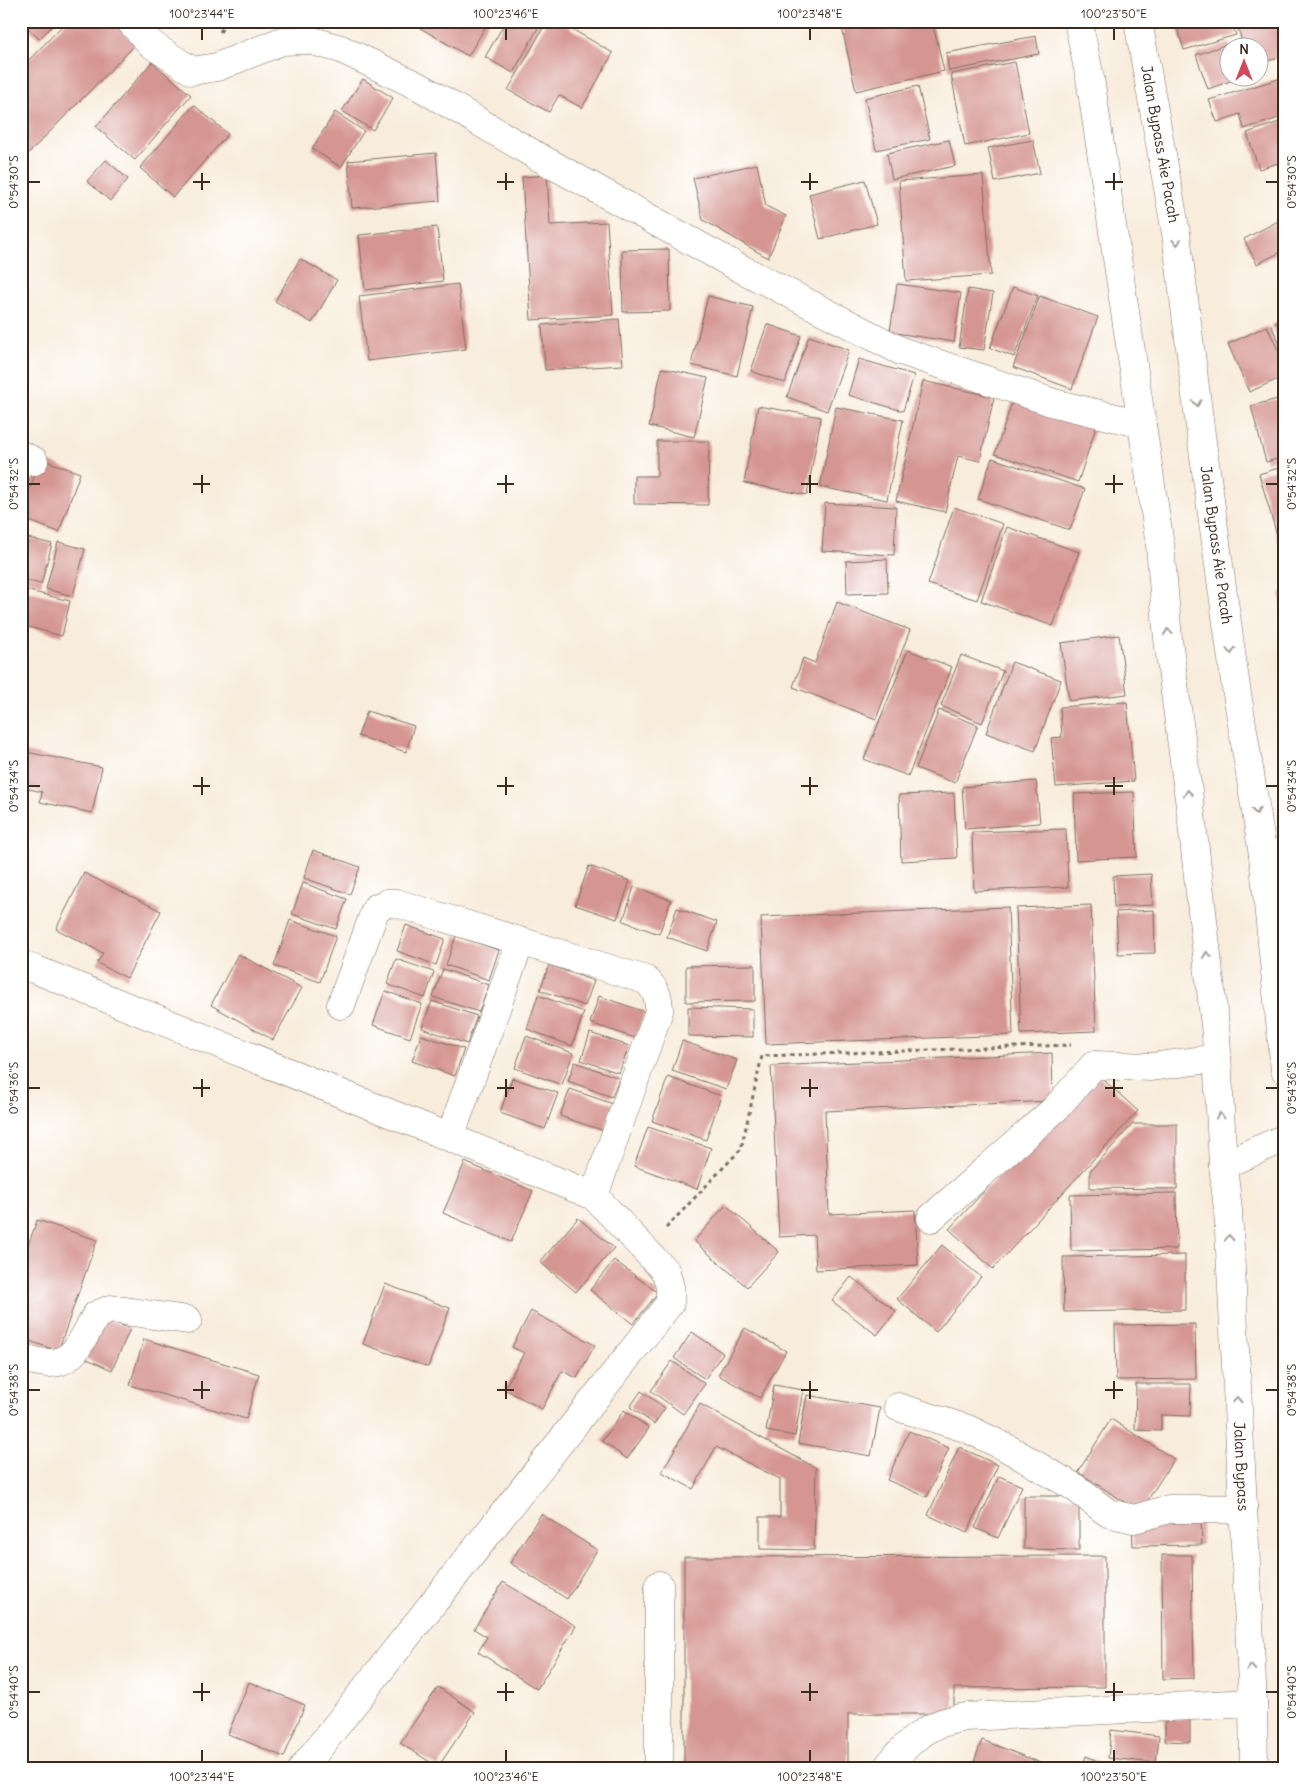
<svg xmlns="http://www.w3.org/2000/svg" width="1306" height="1790" viewBox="0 0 1306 1790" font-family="Delius,sans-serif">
<rect width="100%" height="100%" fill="#fff"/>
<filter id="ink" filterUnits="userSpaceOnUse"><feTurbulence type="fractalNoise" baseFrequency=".02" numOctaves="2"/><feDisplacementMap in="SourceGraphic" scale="10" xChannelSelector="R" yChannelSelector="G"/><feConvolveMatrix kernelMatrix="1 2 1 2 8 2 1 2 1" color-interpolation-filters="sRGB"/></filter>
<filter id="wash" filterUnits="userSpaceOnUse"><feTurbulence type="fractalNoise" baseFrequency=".0096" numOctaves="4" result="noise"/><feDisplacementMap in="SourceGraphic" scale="20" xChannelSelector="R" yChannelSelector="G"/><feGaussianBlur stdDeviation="1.12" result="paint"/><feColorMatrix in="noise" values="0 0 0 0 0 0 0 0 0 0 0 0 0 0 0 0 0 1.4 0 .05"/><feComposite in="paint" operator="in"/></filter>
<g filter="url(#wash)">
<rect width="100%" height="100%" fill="#f8ecdb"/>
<g id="blocks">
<path fill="#d59692" d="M21 21H57L39 39Z
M67 21H112L136 44 22 160 21 68Z
M417 21H489L468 56 415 25Z
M506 21H542L513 73 485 57Z
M547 21H558L613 53 582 108 559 95 549 112 508 90Z
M870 21H932L944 71 856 91 842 28Z
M1175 21H1231L1236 35 1184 50Z
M1236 21H1285V56L1258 64V48H1244Z
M1036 36 1039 54 949 71 946 53Z
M1230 43 1231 48H1228V78H1239L1208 89 1196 55Z
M152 62 191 95 135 160 96 127Z
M1015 62 1029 133 965 146 951 74Z
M1285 77V116L1244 129 1240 114 1217 122 1209 100Z
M363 79 393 98 373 130 342 111Z
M918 86 930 139 876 150 865 98Z
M194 105 228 134 173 197 140 168Z
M335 112 364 131 341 167 312 149Z
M1285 120V161L1259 169 1247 133Z
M949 140 955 166 892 179 887 153Z
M1033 140 1040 173 995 182 988 148Z
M436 153 440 201 352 208 348 161Z
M106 160 128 179 110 201 87 181Z
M757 164 766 206 786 216 768 258 703 220 693 178Z
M547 175 550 225 607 222 613 315 531 320 522 177Z
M983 175 991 275 906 281 899 181Z
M865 180 877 224 820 239 809 194Z
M1278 221 1285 234V250L1257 264 1244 239Z
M437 227 443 281 365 290 359 235Z
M669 249 670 311 623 312 622 250Z
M300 259 337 280 312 323 275 301Z
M458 284 466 349 367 361 359 296Z
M897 284 961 293 954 342 890 332Z
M1013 287 1038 296 1014 357 990 348Z
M968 289 993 293 984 350 959 347Z
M708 296 753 307 737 376 691 365Z
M1040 296 1098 317 1072 389 1013 367Z
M619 319 623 365 545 370 542 325Z
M1285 319V355L1271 325Z
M767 324 801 336 785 383 751 371Z
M1267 326 1285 365V376L1249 392 1228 344Z
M809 336 849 350 827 411 787 397Z
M859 359 914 375 903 411 848 395Z
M662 368 708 378 694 437 649 426Z
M923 381 994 397 980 461 958 456 945 512 896 501Z
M1285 397V457L1266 462 1251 406Z
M1013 399 1096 427 1078 482 995 454Z
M758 406 821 417 807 495 744 483Z
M836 407 903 420 887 500 820 487Z
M657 441H709L708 505 634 504V476H657Z
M992 458 1085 489 1070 530 978 499Z
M41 459 80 473 59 532 21 518V512Z
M21 461 35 466 21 499Z
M1285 466V559H1284L1259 474Z
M825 503 896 507 894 555 822 551Z
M954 507 1003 524 977 600 928 584Z
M1007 527 1079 552 1053 626 981 601Z
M28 538 52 544 41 584 21 579V563Z
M58 542 85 549 73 596 46 589Z
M887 559 888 593 847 594 846 561Z
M21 589 70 601 62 636 21 625Z
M1285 592V613H1284L1279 594Z
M837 602 910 630 876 719 793 687 803 658 815 663Z
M1119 635 1127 694 1069 701 1061 643Z
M908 650 952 667 908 776 864 759Z
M961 655 1003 671 982 723 941 706Z
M1012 662 1061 680 1035 751 986 733Z
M1127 702 1134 781 1056 787 1051 738 1062 737 1060 707Z
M939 710 978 725 955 783 916 768Z
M367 711 414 726 406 752 358 736Z
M21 751 102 767 92 813 40 802 42 792 21 787Z
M1036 781 1040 823 965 829 962 787Z
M1134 792 1137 857 1076 860 1074 794Z
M954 793 957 858 901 861 899 795Z
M1066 829 1068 887 974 891 972 832Z
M313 850 360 867 350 894 304 878Z
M589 866 630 881 617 919 575 905Z
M84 873 161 911 127 978 97 963 103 953 56 929Z
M1151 874 1153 905 1114 907 1113 876Z
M303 883 347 899 336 929 292 914Z
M634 887 671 900 659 934 623 921Z
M1091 905 1096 1031 1021 1034 1016 908Z
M1008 907 1013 1035 766 1044 761 917Z
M677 908 717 922 707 951 667 937Z
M1154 910 1155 953 1118 954 1116 912Z
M290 920 336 936 320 982 274 966Z
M406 925 445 939 436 965 397 951Z
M456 936 499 950 489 980 446 965Z
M238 954 302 988 273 1040 211 1005Z
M396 959 434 972 425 998 387 984Z
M549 965 594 981 585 1006 540 990Z
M755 965V1001L686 1002V966Z
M443 969 489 985 479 1012 433 997Z
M385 991 422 1004 410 1038 373 1025Z
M538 995 584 1012 572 1046 527 1029Z
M599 996 645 1012 635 1038 590 1023Z
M432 1001 477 1016 467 1044 422 1028Z
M688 1007 753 1009V1037L688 1036Z
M590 1033 629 1046 619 1073 581 1060Z
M421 1035 464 1049 455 1076 412 1061Z
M526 1036 573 1053 562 1085 515 1068Z
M682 1041 737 1060 726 1089 672 1071Z
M1052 1053 1053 1101 825 1111 829 1214 915 1210 918 1265 816 1270 814 1235 779 1237 771 1066Z
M575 1062 619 1078 612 1097 568 1081Z
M1095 1072 1138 1111 993 1269 949 1229Z
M668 1077 721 1096 706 1140 652 1121Z
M512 1078 558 1093 545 1129 500 1113Z
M570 1089 613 1104 604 1131 560 1116Z
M1133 1124H1177V1189L1090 1188V1171Z
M648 1127 711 1148 697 1189 634 1166Z
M465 1162 533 1191 511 1242 443 1213Z
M1176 1193 1177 1249 1071 1251 1070 1195Z
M726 1205 779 1252 747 1287 694 1241Z
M578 1218 614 1248 576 1292 540 1262Z
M37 1220 97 1240 58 1351 21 1338V1266Z
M942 1245 981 1277 936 1332 897 1299Z
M1185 1255V1310L1064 1312 1063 1257Z
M614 1260 658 1293 633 1324 590 1290Z
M851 1277 896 1311 877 1335 832 1301Z
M385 1284 450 1308 428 1367 363 1344Z
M531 1311 595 1345 577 1378 562 1371 542 1409 504 1389 524 1353 512 1347Z
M103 1317 130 1329 112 1370 85 1358Z
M1195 1324 1196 1379 1116 1380 1115 1325Z
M745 1328 786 1351 760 1398 718 1375Z
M692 1332 723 1353 705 1379 674 1358Z
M144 1339 259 1374 246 1419 130 1385Z
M672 1361 705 1384 683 1414 651 1391Z
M1136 1384H1191L1190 1416 1161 1415V1431L1135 1430Z
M774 1385 803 1390 795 1436 766 1431Z
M641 1391 665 1408 654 1424 630 1407Z
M807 1395 880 1408 871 1456 798 1443Z
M700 1404 816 1468 814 1550 760 1549V1517H780V1479L716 1447 693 1489 662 1472Z
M624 1410 649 1428 627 1459 602 1441Z
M1111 1419 1174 1459 1140 1512 1078 1472Z
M909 1431 949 1448 927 1497 887 1480Z
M959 1447 998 1465 967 1533 928 1515Z
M999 1476 1022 1486 998 1538 975 1528Z
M1024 1496H1079V1550L1024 1549Z
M541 1514 597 1550 567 1599 510 1563Z
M1201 1521 1202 1545 1133 1546 1132 1523Z
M1162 1555H1192L1194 1678 1163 1679Z
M1105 1556V1687L954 1688V1714H848V1768L684 1769V1557Z
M503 1582 576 1626 537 1689 478 1652 487 1637 474 1629Z
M249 1682 305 1705 284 1757 228 1734Z
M438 1687 475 1712 438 1767 400 1743Z
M1165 1719H1190V1742L1165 1741Z
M1111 1730 1159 1736 1156 1763 1108 1758Z
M982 1740 1049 1766 1047 1769H976L972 1767Z
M1086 1756 1116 1769H1081Z"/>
</g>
</g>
<g filter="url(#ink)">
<use href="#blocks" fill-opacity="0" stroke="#7d6e60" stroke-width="1"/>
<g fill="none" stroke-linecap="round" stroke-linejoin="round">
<defs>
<path id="minor" d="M130 21 151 44 192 71 217 67 282 41 309 40 341 49 422 88 535 155 736 266 901 351 1054 403 1142 424
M21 455 34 461
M1263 855 1285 852
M21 965 34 969 594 1196 666 1272 670 1287V1303L302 1769
M341 1005 376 908 387 903H396L646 980C656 989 659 998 659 1011L594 1196
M450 1137 520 942
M931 1218 1055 1109 1094 1065 1151 1067 1217 1058
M21 1358C30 1360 40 1363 49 1363 75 1364 85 1334 96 1315L111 1309 188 1320
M898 1407 968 1429 1007 1448 1074 1487 1108 1513 1134 1519 1169 1509H1243
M659 1769V1585
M886 1769C898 1752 919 1732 939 1724 947 1721 957 1719 965 1717L1253 1703"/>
<g id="highway">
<path id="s1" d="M1078 21 1090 78 1160 545 1168 639 1191 814 1216 1035 1223 1165 1228 1210 1253 1703 1254 1769"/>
<path id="s2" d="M1138 21 1176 233 1199 420 1235 681 1263 855 1285 1070"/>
<path d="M1223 1165 1285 1138"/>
</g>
</defs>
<use href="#minor" stroke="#7d6e60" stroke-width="29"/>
<use href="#highway" stroke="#7d6e60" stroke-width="29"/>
<path stroke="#7d6e60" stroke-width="3" stroke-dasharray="4 4" stroke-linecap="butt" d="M220 32 227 21
M666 1228 741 1149 762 1056 1071 1045"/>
<use href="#minor" stroke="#fff" stroke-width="28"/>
<use href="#highway" stroke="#fff" stroke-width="28"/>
</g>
<defs><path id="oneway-chevron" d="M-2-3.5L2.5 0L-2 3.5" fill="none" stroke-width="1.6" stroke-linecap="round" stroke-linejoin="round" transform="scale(1.25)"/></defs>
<g stroke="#a79f9a">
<use href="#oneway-chevron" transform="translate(1177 242) rotate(83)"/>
<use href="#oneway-chevron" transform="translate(1197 403) rotate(83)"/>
<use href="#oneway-chevron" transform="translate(1168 632) rotate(-95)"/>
<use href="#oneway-chevron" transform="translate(1231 651) rotate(82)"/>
<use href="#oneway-chevron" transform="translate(1188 793) rotate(-97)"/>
<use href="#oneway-chevron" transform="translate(1256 811) rotate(81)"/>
<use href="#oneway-chevron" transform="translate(1207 955) rotate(-96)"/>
<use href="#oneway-chevron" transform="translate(1220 1116) rotate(-93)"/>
<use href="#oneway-chevron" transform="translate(1229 1238) rotate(-93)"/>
<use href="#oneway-chevron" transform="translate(1237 1400) rotate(-93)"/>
<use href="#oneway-chevron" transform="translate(1251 1668) rotate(-93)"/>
</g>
</g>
<path fill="none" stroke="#3b2a1e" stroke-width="2" d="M202 28V40M506 28V40M810 28V40M1114 28V40M202 173V190M506 173V190M810 173V190M1114 173V190M28 182H40M193 182H210M497 182H514M801 182H818M1105 182H1123M1266 182H1278M202 475V493M506 475V493M810 475V493M1114 475V493M28 484H40M193 484H210M497 484H514M801 484H818M1105 484H1123M1266 484H1278M202 777V795M506 777V795M810 777V795M1114 777V795M28 786H40M193 786H210M497 786H514M801 786H818M1105 786H1123M1266 786H1278M202 1079V1097M506 1079V1097M810 1079V1097M1114 1079V1097M28 1088H40M193 1088H210M497 1088H514M801 1088H818M1105 1088H1123M1266 1088H1278M202 1381V1399M506 1381V1399M810 1381V1399M1114 1381V1399M28 1390H40M193 1390H210M497 1390H514M801 1390H818M1105 1390H1123M1266 1390H1278M202 1683V1701M506 1683V1701M810 1683V1701M1114 1683V1701M28 1692H40M193 1692H210M497 1692H514M801 1692H818M1105 1692H1123M1266 1692H1278M202 1750V1762M506 1750V1762M810 1750V1762M1114 1750V1762"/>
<g text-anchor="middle" stroke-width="4" stroke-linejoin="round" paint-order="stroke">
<g font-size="15" fill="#3b2a1e" stroke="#fff">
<text dy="5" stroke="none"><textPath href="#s2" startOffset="125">Jalan Bypass Aie Pacah</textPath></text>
<text dy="5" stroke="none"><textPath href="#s2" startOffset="530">Jalan Bypass Aie Pacah</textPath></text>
<text dy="5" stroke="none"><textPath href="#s1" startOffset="1456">Jalan Bypass</textPath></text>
</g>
</g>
<rect width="1306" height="1790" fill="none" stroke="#fff" stroke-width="55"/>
<g transform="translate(1244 62)"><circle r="24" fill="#ffffff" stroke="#b1aaa5"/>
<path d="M0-4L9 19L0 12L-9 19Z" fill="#d1495b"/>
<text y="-8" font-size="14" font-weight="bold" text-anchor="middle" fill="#3b2a1e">N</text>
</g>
<rect x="28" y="28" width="1250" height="1734" fill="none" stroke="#3b2a1e" stroke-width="2"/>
<g font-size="12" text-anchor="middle" fill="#3b2a1e">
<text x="202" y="18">100°23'44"E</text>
<text x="506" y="18">100°23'46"E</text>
<text x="810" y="18">100°23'48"E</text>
<text x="1114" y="18">100°23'50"E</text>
<text transform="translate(14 182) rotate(-90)" y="4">0°54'30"S</text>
<text transform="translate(1292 182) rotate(-90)" y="4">0°54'30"S</text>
<text transform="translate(14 484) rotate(-90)" y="4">0°54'32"S</text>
<text transform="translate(1292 484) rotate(-90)" y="4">0°54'32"S</text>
<text transform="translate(14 786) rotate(-90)" y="4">0°54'34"S</text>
<text transform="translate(1292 786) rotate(-90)" y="4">0°54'34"S</text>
<text transform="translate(14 1088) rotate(-90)" y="4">0°54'36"S</text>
<text transform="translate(1292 1088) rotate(-90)" y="4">0°54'36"S</text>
<text transform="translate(14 1390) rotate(-90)" y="4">0°54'38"S</text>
<text transform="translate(1292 1390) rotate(-90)" y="4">0°54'38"S</text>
<text transform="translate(14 1692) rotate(-90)" y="4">0°54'40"S</text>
<text transform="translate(1292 1692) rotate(-90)" y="4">0°54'40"S</text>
<text x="202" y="1781">100°23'44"E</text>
<text x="506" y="1781">100°23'46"E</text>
<text x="810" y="1781">100°23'48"E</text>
<text x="1114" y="1781">100°23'50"E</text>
</g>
</svg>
